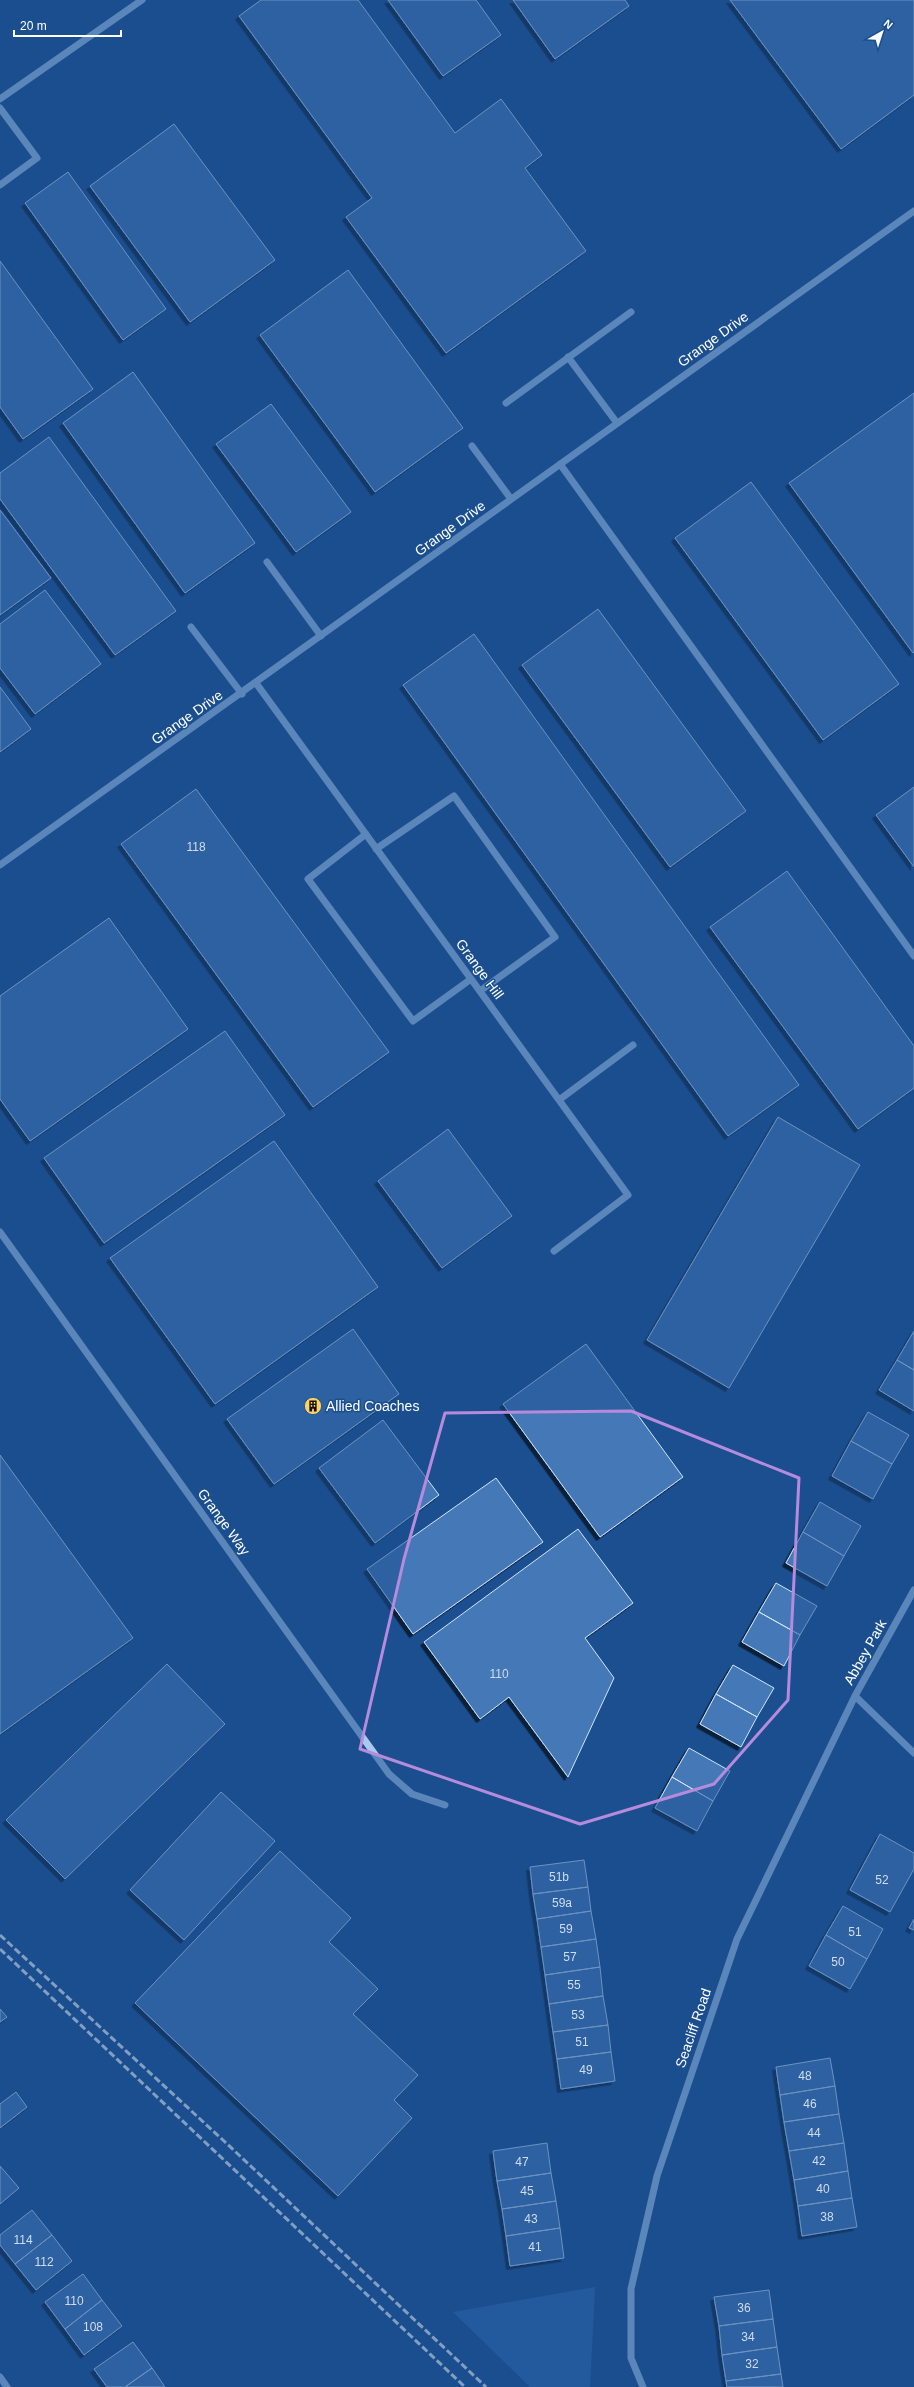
<svg xmlns="http://www.w3.org/2000/svg" width="914" height="2387" viewBox="0 0 914 2387" font-family="Arial,sans-serif">
<defs>
<filter id="shadow"><feDropShadow dx="-3.5" dy="3.5" stdDeviation="0" flood-color="#0009"/></filter>
</defs>
<rect width="100%" height="100%" fill="#1b4f8f"/>
<path fill="#2e69ad" d="M595 2287 590 2387H530L453 2312Z"/>
<path fill="#4478b7" stroke="#cfe3fa" filter="url(#shadow)" d="M261 0H358L455 133 501 99 542 155 525 168 586 251 446 353 346 217 372 198 239 16Z
M388 0H476L501 35 443 76Z
M513 0H625L629 6 555 59Z
M730 0H914V95L841 149Z
M174 124 275 260 190 322 90 186Z
M68 172 166 309 123 340 25 203Z
M0 261 93 389 23 439 0 407Z
M348 270 463 428 375 492 260 335Z
M133 372 255 543 185 593 63 423Z
M914 393V652L913 653 789 483Z
M271 404 351 512 296 552 216 444Z
M49 437 176 611 115 655 0 499V473Z
M751 482 899 684 823 740 675 538Z
M0 510 51 578 0 615Z
M45 590 101 664 35 714 0 668V624Z
M598 609 746 811 670 867 522 665Z
M474 634 799 1085 728 1136 403 685Z
M0 687 31 729 0 752Z
M914 787V867L876 815Z
M196 789 389 1052 313 1107 121 844Z
M787 871 914 1046V1088L858 1129 710 927Z
M109 918 188 1029 30 1141 0 1099V996Z
M225 1031 285 1115 104 1243 44 1158Z
M778 1117 860 1165 729 1388 647 1340Z
M448 1129 512 1216 442 1268 378 1181Z
M274 1141 378 1287 215 1404 110 1258Z
M353 1329 399 1394 274 1484 227 1419Z
M914 1331V1370L897 1360Z
M586 1344 683 1477 600 1537 503 1404Z
M897 1360 914 1370V1411L879 1390Z
M868 1412 909 1435 892 1464 851 1441Z
M383 1420 439 1495 375 1543 319 1468Z
M851 1441 892 1464 873 1499 832 1476Z
M0 1455 133 1638 0 1734Z
M496 1478 543 1542 413 1634 367 1569Z
M820 1502 861 1526 844 1556 803 1532Z
M578 1529 633 1603 585 1638 614 1678 568 1777 509 1697 480 1719 424 1642Z
M803 1532 844 1556 827 1586 786 1563Z
M776 1583 817 1606 800 1635 759 1612Z
M759 1612 800 1635 784 1666 742 1642Z
M167 1664 225 1724 65 1879 6 1820Z
M733 1665 774 1688 757 1717 716 1694Z
M716 1694 757 1717 741 1747 700 1724Z
M689 1748 730 1771 713 1801 672 1777Z
M672 1777 713 1801 697 1831 655 1808Z
M221 1792 275 1841 184 1940 130 1890Z
M880 1834 914 1853V1869L890 1912 850 1890Z
M280 1851 351 1918 329 1942 378 1989 353 2014 418 2075 394 2100 412 2118 338 2196 135 2003Z
M584 1860 588 1887 533 1894 530 1867Z
M588 1887 591 1911 537 1919 533 1894Z
M843 1906 883 1929 867 1959 826 1935Z
M591 1911 596 1939 541 1947 537 1919Z
M914 1919V1930L909 1928Z
M826 1935 867 1959 850 1989 809 1966Z
M596 1939 600 1967 545 1975 541 1947Z
M600 1967 603 1996 549 2004 545 1975Z
M603 1996 608 2025 553 2032 549 2004Z
M0 2009 7 2017 0 2022Z
M608 2025 611 2052 557 2059 553 2032Z
M611 2052 615 2081 561 2089 557 2059Z
M830 2058 835 2086 780 2095 776 2067Z
M835 2086 839 2114 784 2122 780 2095Z
M16 2092 27 2107 0 2128V2104Z
M839 2114 844 2143 789 2151 784 2122Z
M547 2143 551 2173 497 2181 493 2151Z
M844 2143 848 2171 794 2180 789 2151Z
M0 2166 19 2188 0 2204Z
M848 2171 852 2198 798 2206 794 2180Z
M551 2173 556 2201 502 2209 497 2181Z
M852 2198 857 2227 802 2236 798 2206Z
M556 2201 560 2228 506 2236 502 2209Z
M32 2210 52 2235 15 2264 0 2245V2235Z
M560 2228 564 2258 510 2266 506 2236Z
M52 2235 72 2261 36 2290 15 2264Z
M83 2274 102 2300 65 2329 45 2302Z
M769 2290 773 2319 719 2326 714 2297Z
M102 2300 122 2326 84 2355 65 2329Z
M773 2319 777 2347 722 2355 719 2326Z
M133 2342 152 2368 125 2387H107L94 2369Z
M777 2347 781 2374 726 2381 722 2355Z
M152 2368 165 2387H125Z
M781 2374 783 2387H727L726 2381Z"/>
<g fill="none" stroke-linecap="round" stroke-linejoin="round">
<path stroke="#a9c9ee" stroke-width="7" d="M0 99 142 0
M0 108 37 158 0 185
M568 357 617 423
M506 403 631 312
M472 446 511 499
M560 464 914 956
M267 562 321 636
M191 627 242 694
M256 683 628 1195 554 1251
M366 834 308 879 413 1021 471 979
M376 849 454 796 555 937 480 991
M0 865 914 211
M559 1100 633 1045
M0 1232 389 1774 412 1794 445 1805
M855 1696 914 1753
M0 2377 7 2387
M643 2387 631 2358V2289L657 2176 737 1939 855 1696 914 1590"/>
<path stroke="#fff" stroke-width="3" stroke-dasharray="7 3" stroke-linecap="butt" d="M0 1935 224 2141 486 2387
M0 1949 465 2387"/>
</g>
<path d="M0 0H914V2387H0ZM631 1411 799 1478 788 1700 714 1784 580 1824 360 1749 404 1559 445 1413Z" fill="#1b4f8f" fill-opacity=".55" fill-rule="evenodd"/>
<path fill="none" stroke="#b68bdc" stroke-width="3" stroke-linejoin="round" d="M631 1411 799 1478 788 1700 714 1784 580 1824 360 1749 404 1559 445 1413Z"/>
<defs>
<symbol id="building-disc" viewBox="-11 -11 22 22"><circle r="9.5" fill="#ffd166" stroke="#1b4f8f"/><path d="M-4-6H4V6H1V3H-1V6H-4ZM-2.5-4.3h1.7v1.8h-1.7ZM.8-4.3h1.7v1.8H.8ZM-2.5-1h1.7V.8h-1.7ZM.8-1h1.7V.8H.8Z" fill="#111"/></symbol>
</defs>
<g fill-rule="evenodd">
<use href="#building-disc" x="303" y="1396" width="20" height="20"/>
</g>
<g text-anchor="middle" stroke-width="3" stroke-linejoin="round" paint-order="stroke">
<g font-size="12" fill="#d0dded">
<text x="196" y="851">118</text>
<text x="499" y="1678">110</text>
<text x="559" y="1881">51b</text>
<text x="882" y="1884">52</text>
<text x="562" y="1907">59a</text>
<text x="566" y="1933">59</text>
<text x="855" y="1936">51</text>
<text x="570" y="1961">57</text>
<text x="838" y="1966">50</text>
<text x="574" y="1989">55</text>
<text x="578" y="2019">53</text>
<text x="582" y="2046">51</text>
<text x="586" y="2074">49</text>
<text x="805" y="2080">48</text>
<text x="810" y="2108">46</text>
<text x="814" y="2137">44</text>
<text x="819" y="2165">42</text>
<text x="522" y="2166">47</text>
<text x="823" y="2193">40</text>
<text x="527" y="2195">45</text>
<text x="827" y="2221">38</text>
<text x="531" y="2223">43</text>
<text x="23" y="2244">114</text>
<text x="535" y="2251">41</text>
<text x="44" y="2266">112</text>
<text x="74" y="2305">110</text>
<text x="744" y="2312">36</text>
<text x="93" y="2331">108</text>
<text x="748" y="2341">34</text>
<text x="752" y="2368">32</text>
</g>
<g font-size="14" fill="#fff" stroke="#1b4f8f">
<text transform="translate(713 339) rotate(-36)" y="5">Grange Drive</text>
<text transform="translate(450 528) rotate(-36)" y="5">Grange Drive</text>
<text transform="translate(187 717) rotate(-35)" y="5">Grange Drive</text>
<text transform="translate(480 969) rotate(54)" y="5">Grange Hill</text>
<text transform="translate(224 1522) rotate(54)" y="5">Grange Way</text>
<text transform="translate(865 1652) rotate(-61)" y="5">Abbey Park</text>
<text transform="translate(693 2028) rotate(-71)" y="5">Seacliff Road</text>
</g>
<g font-size="14" fill="#fff" stroke="#1b4f8f" text-anchor="start">
<text x="326" y="1411">Allied Coaches</text>
</g>
</g>
<g transform="translate(882 32) rotate(39)" stroke="#1b4f8f" stroke-width="3" paint-order="stroke">
<path d="M0-3L7 15L0 10L-7 15Z" fill="#ffffff"/>
<text y="-6" font-size="11" font-weight="bold" text-anchor="middle" fill="#ffffff">N</text>
</g>
<path d="M14 30v6h107v-6" fill="none" stroke="#ffffff" stroke-width="2"/>
<text x="20" y="30" font-size="12" fill="#ffffff" stroke="#1b4f8f" stroke-width="3" paint-order="stroke">20 m</text>
</svg>
